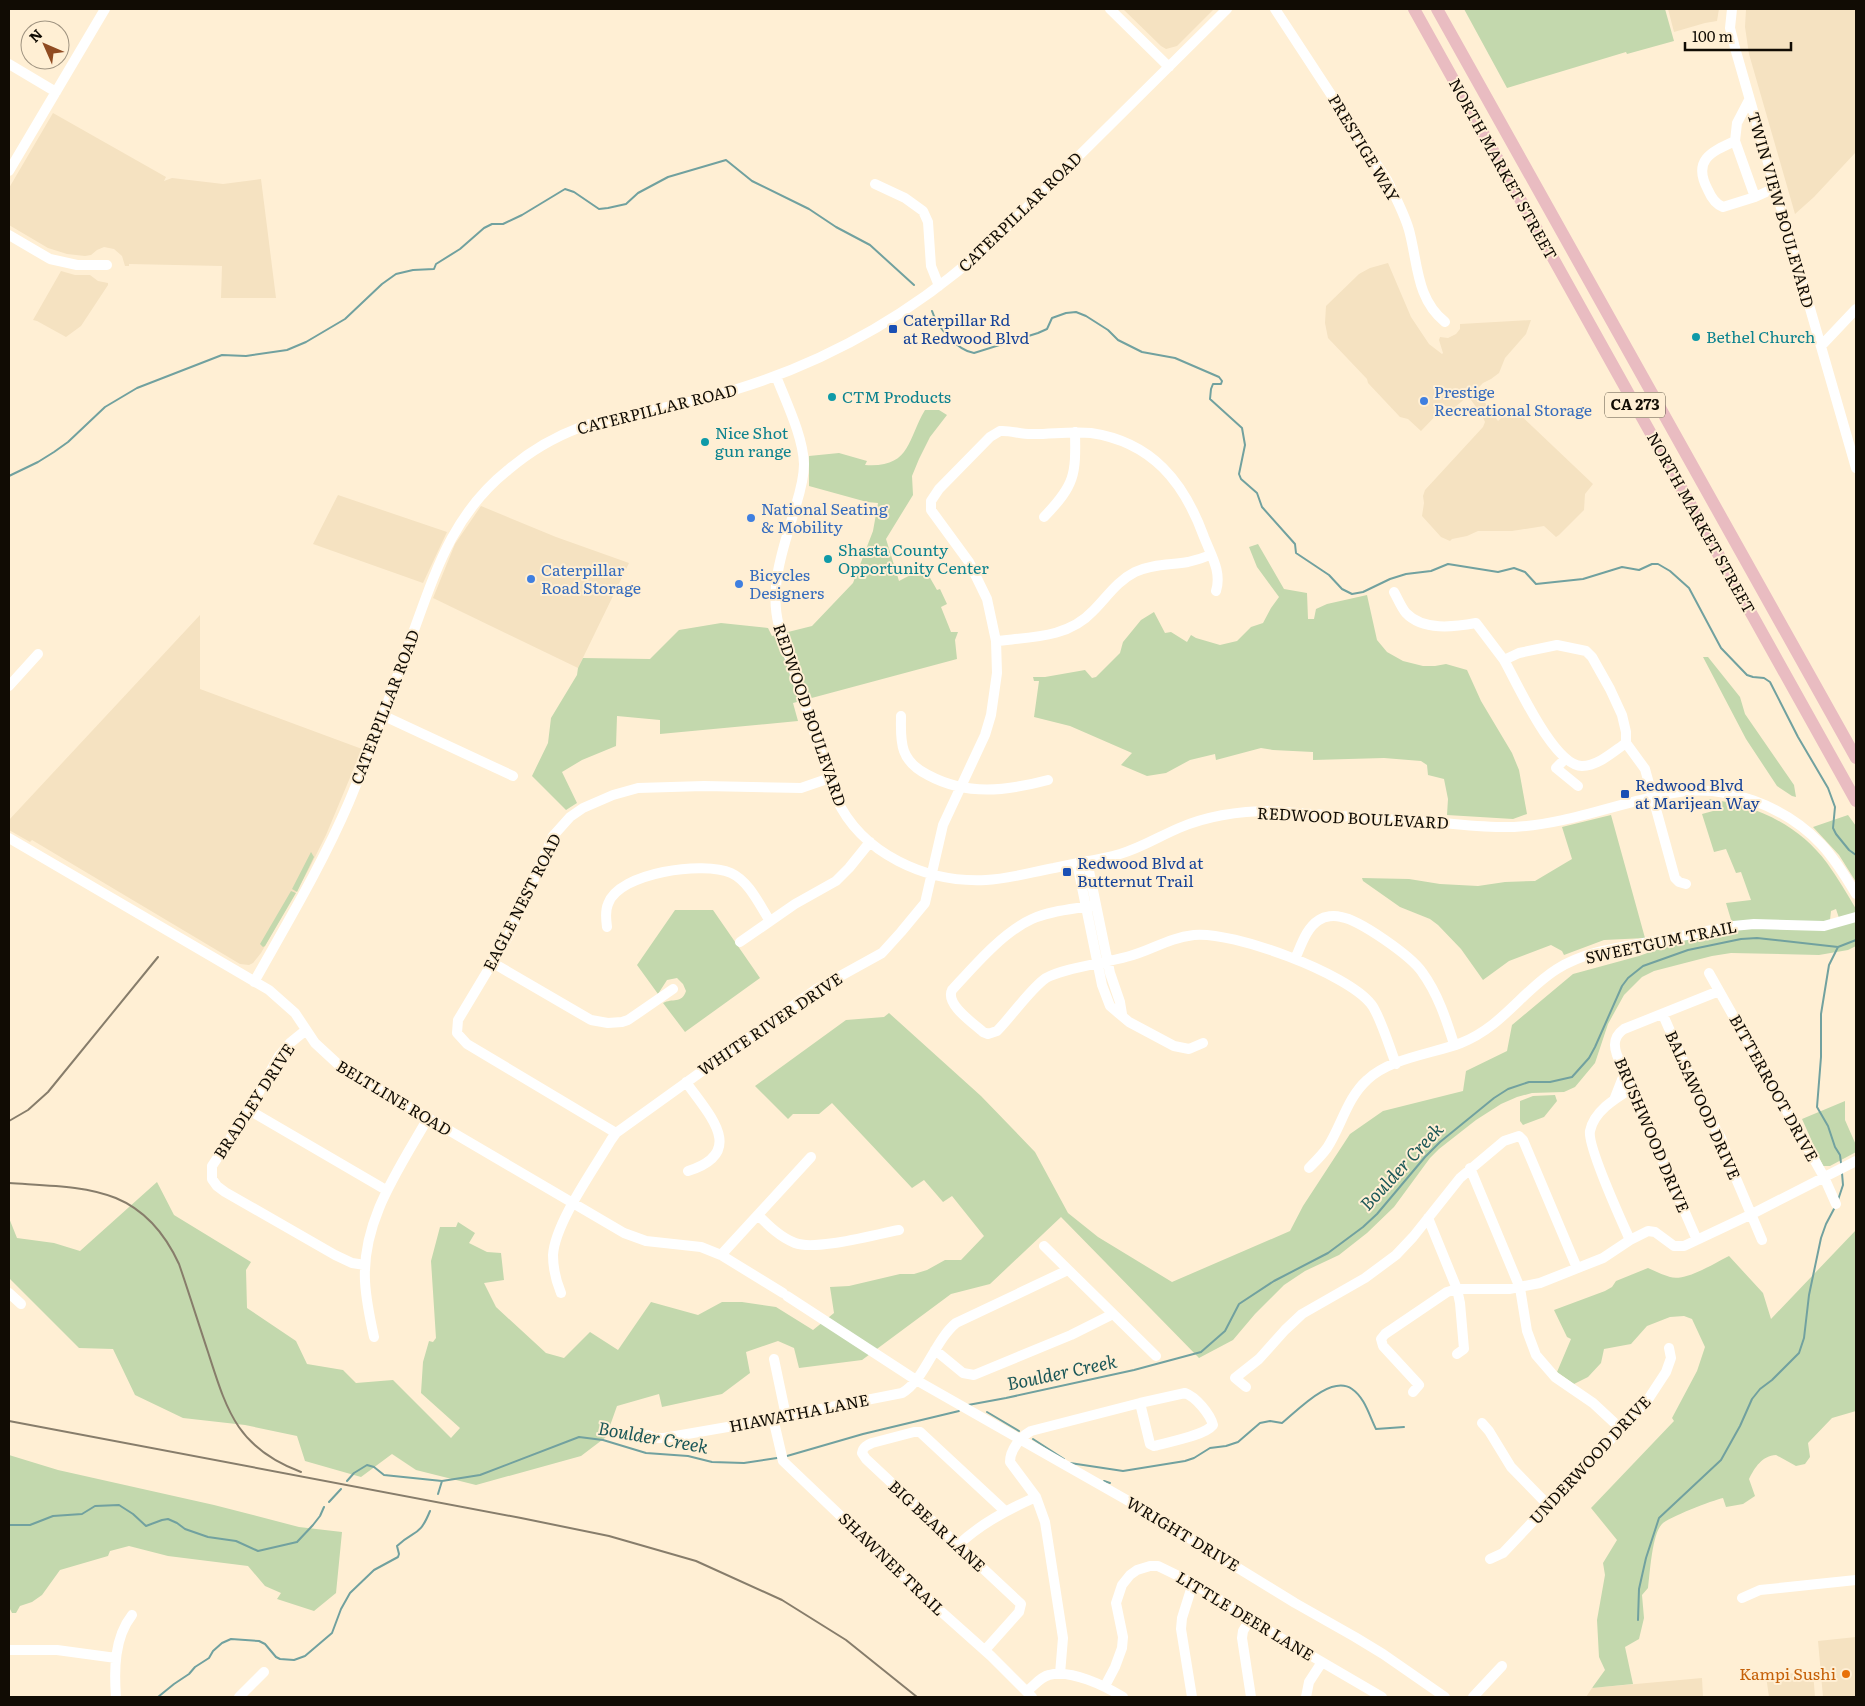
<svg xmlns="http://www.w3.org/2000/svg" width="1865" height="1706" viewBox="0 0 1865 1706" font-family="Literata,serif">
<rect width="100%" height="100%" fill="#ffefd4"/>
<path fill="#f5e2c1" d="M1123 9H1214L1177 46 1166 49 1161 46Z
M1668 9H1719L1717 21 1705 23 1674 32Z
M1746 9H1856V152L1814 197 1795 214 1749 54 1745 27Z
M53 113 166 177 164 181 172 178 223 184 261 179 276 298H221L222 266 129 264V266H125L122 256 114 249 104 247 97 250 91 255 85 256 67 254 48 248 9 225V188Z
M1388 263 1411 317 1429 344 1442 354 1443 353 1439 340 1440 337 1448 338 1456 334 1460 329V324L1531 320 1526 334 1505 358 1499 373 1491 379 1483 383 1476 390 1498 421 1512 407 1593 484 1585 494 1584 510 1559 535 1556 537 1544 526 1512 531H1478L1467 536 1452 539 1450 541 1441 537 1422 516 1424 503 1423 496 1425 490 1483 427 1485 422 1482 415 1468 396 1454 408 1445 406 1421 431 1408 419 1400 417 1368 383 1367 379 1328 338 1325 323 1326 306 1359 274 1370 268Z
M61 271 75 275H90L98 281 108 283V285L81 326 66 337 37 321 33 320Z
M338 495 447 532 423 583 313 544Z
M481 506 556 537 629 563 578 668 433 598 455 544Z
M200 615V689L362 749 326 835 309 869 261 953 253 963 249 965 240 964 32 840 30 842 9 830V820Z
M1856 1637V1697H1823L1818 1641Z
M1813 1671 1815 1697H1769L1766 1676Z
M1702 1678 1703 1697H1586L1592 1688Z"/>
<path fill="#c3d8ad" d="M1464 9H1665L1674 41 1627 54 1626 52 1507 88Z
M925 410H939L947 415 930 437 919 459 912 476 913 495 886 539 899 581 920 570 925 577 929 576 937 590 940 589 947 604 941 607 951 632H958L955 640 957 659 793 703 798 721 660 734V720L617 716 616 746 582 760 562 772 577 803 566 810 532 776 548 743 551 718 577 675 578 668 583 658 650 659 679 630 721 623 768 628 772 636 812 626 853 583 873 531 878 503 867 502 809 486V456L839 453 867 461 865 465C911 468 907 440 925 410Z
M1258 544 1284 589 1307 593 1308 619H1314L1316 609 1327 604 1367 595 1377 640 1387 652 1403 661 1423 666H1435L1446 664 1467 670 1481 701 1512 753 1519 770 1527 814 1513 819 1447 815 1448 799 1444 779 1428 775 1427 765 1421 761 1384 758 1313 760V752L1273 750 1261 748 1216 760 1215 754 1190 760 1166 773 1147 776 1121 765 1132 753 1070 726 1034 717 1039 681H1034L1033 677H1045L1085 670 1092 678 1096 677 1120 653 1123 642 1141 620 1154 612 1165 633 1171 632 1187 642 1191 635 1196 638 1220 645 1237 641 1251 627 1263 623 1271 608 1279 597 1257 567 1249 547Z
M1703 657H1708L1740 697 1745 714 1794 785 1796 797 1792 796 1777 786 1746 739Z
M1709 799C1756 805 1799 825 1827 863 1838 878 1847 894 1856 909V914L1839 918 1836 909 1831 911 1830 920 1828 921 1732 923 1726 903 1751 900 1741 872 1736 873 1726 849 1714 852 1702 814 1713 811 1714 804 1709 803Z
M1611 815 1645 938 1604 940 1564 955 1562 951 1551 945 1509 961 1483 980 1461 949 1438 925 1430 919 1400 907 1363 881 1362 878 1409 879 1440 884 1478 886 1505 882 1535 881 1572 859 1562 827Z
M1848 815 1856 826V882L1839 855 1813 827Z
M311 852 314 857 297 892 292 889Z
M291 891 296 893 265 946 263 947 260 944Z
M675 910H713L760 978 685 1032 663 1003C672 998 682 1004 686 991L683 984 677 978 667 980 658 994 637 965Z
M1856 920V946L1848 950 1819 955 1731 953 1712 956 1654 971 1642 977 1624 995 1608 1024 1595 1063 1575 1087 1564 1092 1532 1093 1517 1097 1501 1104 1476 1120 1439 1149 1430 1158 1394 1207 1367 1233 1339 1255 1305 1271 1284 1285 1255 1314 1233 1340 1199 1358 1061 1217 990 1284 951 1294 862 1360 799 1368 794 1348 778 1341 746 1352 750 1373 722 1394 662 1407 659 1394 617 1406 606 1437 581 1456 476 1485 416 1470 392 1454 361 1477 305 1461 297 1436 245 1425 183 1418 135 1395 113 1349 79 1348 9 1278V1218L17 1238 54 1243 80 1251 157 1182 174 1215 251 1262 246 1270 247 1308 296 1341 307 1364 343 1370 356 1383 393 1380 451 1438 460 1428 421 1393 423 1362 429 1341 433 1342 436 1338 431 1261 440 1227H456L458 1222 475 1233 469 1243 487 1252 501 1253 504 1280 484 1283 496 1307 546 1353 564 1358 590 1332 618 1350 651 1302 698 1315 722 1302H742L776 1307 813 1330 834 1313 830 1287 849 1286 900 1274H914L927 1270 945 1260H961L984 1236 952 1196 943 1202 924 1180 912 1188 832 1103 819 1114H793L788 1119 755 1086 846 1020 884 1017 889 1013 981 1096 1035 1152 1068 1213 1098 1237 1172 1282 1290 1231 1303 1206 1350 1134 1383 1111 1463 1091 1466 1071 1507 1051 1512 1025 1573 974 1639 956 1681 941 1735 929Z
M1555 1095 1557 1101 1544 1117 1523 1125 1520 1121V1101L1533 1096Z
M1845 1101V1120L1856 1145V1152L1830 1166H1823L1802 1119Z
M1856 1230V1411L1832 1418 1808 1443 1810 1457 1805 1464 1796 1466 1776 1455C1762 1456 1755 1467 1749 1479L1755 1496 1743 1504 1726 1507 1723 1498C1713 1500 1667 1518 1662 1524 1652 1534 1650 1573 1648 1588L1642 1595 1644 1618 1639 1639 1625 1647 1633 1684 1592 1688 1605 1670 1599 1657 1597 1620 1605 1575 1603 1563 1617 1540 1591 1508 1674 1421 1672 1418 1697 1371 1705 1347 1692 1319 1684 1316 1670 1317 1647 1326 1631 1344 1604 1349 1601 1363 1588 1377 1574 1384 1557 1372 1571 1339 1567 1337 1554 1310 1605 1291 1612 1287 1616 1281 1648 1268C1655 1271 1663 1275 1670 1277 1685 1282 1715 1263 1729 1256L1763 1293 1771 1319Z
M9 1455 58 1470 214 1505 299 1527 342 1532 336 1593 314 1611 277 1599 281 1593 265 1586 248 1566 168 1556 129 1546 110 1551 108 1556 60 1570 42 1595 32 1602 20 1606 16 1613H12L9 1607Z"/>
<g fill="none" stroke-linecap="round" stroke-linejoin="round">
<path stroke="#71a19f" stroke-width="2" d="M932 311C937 327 958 351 974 353L1038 333 1047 329 1052 318 1066 313 1076 312 1086 316 1108 330 1118 340 1142 352 1175 358 1219 377 1222 381 1221 384H1213L1211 389 1210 399 1242 428 1245 445 1239 474 1241 479 1257 493 1262 507 1295 544 1296 553 1329 575 1342 589 1352 594 1363 592 1390 579 1406 574 1431 571 1448 564 1498 572 1514 568 1525 572 1536 584 1583 579 1622 567 1639 570 1652 564H1658L1670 571 1689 588 1721 648 1747 675 1753 677 1764 678 1770 682 1798 737 1828 788 1835 807 1833 828 1836 834 1849 850 1856 855
M9 476 38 462 54 452 68 442 105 407 137 388 222 355 246 356 287 350 306 342 345 319 382 284 396 274 413 270 434 269 436 264 460 249 484 228 492 224H503L522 215 565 189 574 192 599 209 608 208 626 204 638 193 668 177 726 160 752 181 809 209 836 227 870 245 914 285
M1838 947 1829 965 1821 1014V1057L1817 1107 1828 1126 1835 1147 1840 1155 1841 1163
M1838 1200 1843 1185 1842 1173
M968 1405 1006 1398 1134 1370 1201 1352 1225 1331 1239 1304 1274 1281 1328 1253 1363 1227 1377 1214 1425 1157 1440 1142 1494 1098 1508 1089 1529 1082H1550L1572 1077 1589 1058 1595 1047 1622 986 1628 978 1643 966 1688 950 1741 939 1757 938 1838 947 1856 940
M987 1412 1019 1431
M1033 1439 1064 1459
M787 1456 863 1434 959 1411
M1070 1463 1123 1471 1185 1461 1194 1458 1210 1448 1226 1446 1238 1442 1260 1423 1270 1421 1282 1423C1297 1411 1331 1374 1352 1389 1365 1398 1369 1415 1376 1429L1404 1427
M347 1481 354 1473 367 1465 374 1467 384 1475 442 1481
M1104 1481 1110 1483
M438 1494 442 1481 480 1475 579 1437 603 1440 646 1453 688 1456 712 1462 744 1463 777 1458
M329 1502 341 1489
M9 1525H30L53 1516 82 1514 95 1506 119 1505 133 1514 146 1526 162 1520 168 1519 177 1523 185 1529 208 1537 236 1541 258 1551 297 1542 313 1525 320 1516 324 1507
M1638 1620 1639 1589 1646 1558 1659 1518 1721 1460 1740 1426 1752 1399 1760 1389 1772 1380 1799 1353 1804 1338 1809 1295 1821 1238 1826 1224 1835 1207
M158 1697 174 1684 189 1674 195 1667 209 1658 213 1651 222 1643 231 1639 259 1641 265 1644 276 1657 280 1659 294 1660 305 1656 332 1633 341 1609 350 1593 374 1570 398 1557 399 1554 397 1546C415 1529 419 1538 430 1511"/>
<path stroke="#fff" stroke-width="10" d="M1110 9 1169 67
M1275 9 1387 180C1395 196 1404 213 1409 230 1418 263 1416 299 1445 322
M1732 9 1730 28 1735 48 1856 468
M9 64 56 92
M1749 100 1737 123 1735 141C1711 152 1692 160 1708 190 1711 197 1715 204 1723 207L1755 197 1775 188
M1735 141 1755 197
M9 171 105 9
M875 184 905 198 923 211 928 222 931 266 939 286
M9 235 50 259 77 265H107
M1821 346 1856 309
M776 376C786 402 803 436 804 464 804 478 800 492 796 505 785 544 768 585 779 626L836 798C862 854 926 883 986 880 1009 879 1032 872 1054 868 1076 863 1099 860 1120 854 1141 848 1160 836 1179 828 1209 815 1240 811 1272 811 1325 815 1378 819 1431 822 1458 824 1487 828 1514 827 1569 824 1620 802 1673 793 1726 783 1785 806 1821 844 1835 859 1846 877 1856 894
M1044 517C1075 485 1076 475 1075 432
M1394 592C1398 599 1401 607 1406 613 1423 631 1454 627 1476 623L1504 660 1519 653 1557 645 1586 651 1592 657 1610 689 1622 715 1626 732V743L1645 769 1675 878 1679 882 1686 884
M996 641C1031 637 1068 638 1093 611 1107 597 1117 581 1135 572 1152 564 1171 565 1188 562 1196 560 1203 558 1210 555
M1504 660C1517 683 1554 766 1582 766 1598 766 1613 752 1626 743
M9 686 38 654
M382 715 513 776
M901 716C901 728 900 740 904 751 908 762 918 770 928 775 967 796 1006 791 1048 780
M1565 759 1556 768 1578 786
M9 838 269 990 295 1013 315 1043 341 1067 624 1233 646 1241 701 1247 721 1255 783 1293
M1087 861 1110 973 1120 1002 1122 1014
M1077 863 1102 985 1110 1006 1129 1022 1174 1046 1189 1049 1203 1043
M1096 905C1076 909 1052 910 1032 919 1003 932 974 966 952 990 945 1004 973 1023 983 1032L988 1034 997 1031C1011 1017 1031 988 1046 978 1063 968 1105 963 1126 957 1151 951 1167 938 1194 935 1233 931 1347 973 1371 1004 1380 1015 1390 1049 1396 1064
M607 927C606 920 605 911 608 904 619 872 704 861 731 873 749 881 760 906 770 921
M740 942 795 904 836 881 849 868 870 842
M1295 959C1301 946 1306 928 1319 920 1325 916 1334 915 1341 917 1360 920 1411 956 1422 972 1438 994 1446 1019 1454 1044
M493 963 591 1020 608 1023 622 1022 628 1020 673 989
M1709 973 1824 1177 1836 1204
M254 982C287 923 322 865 349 802 372 747 392 690 413 633 436 570 453 514 508 470 529 452 554 437 581 427 596 421 614 418 630 415 665 407 700 401 734 390 833 360 921 308 996 238L1227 9
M1663 1015 1704 1108 1721 1138 1732 1169 1762 1240
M306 1030 290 1043 279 1056 249 1110 212 1166V1179L217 1186 225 1192 335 1255 352 1263 365 1265
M686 1082C708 1114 748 1152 688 1171
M1614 1100 1625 1072
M249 1110 386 1190
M616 1133 467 1044 457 1033 458 1020 509 935 553 836 570 817 583 808 613 795 638 788 704 786 801 788 830 778
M1309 1168C1315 1162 1322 1155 1327 1148 1341 1127 1347 1098 1367 1080 1390 1058 1432 1054 1461 1043 1502 1027 1522 991 1557 969 1585 951 1622 947 1655 941 1681 936 1707 931 1733 926L1754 924 1824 926 1856 917
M1470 1168 1520 1288 1527 1331 1536 1355 1555 1377 1593 1403 1621 1429
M758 1215C769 1226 780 1237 795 1243 816 1251 876 1234 899 1230
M1428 1218 1457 1289 1460 1303 1464 1349 1457 1354
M1630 1240C1622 1222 1587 1146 1590 1131 1594 1111 1616 1098 1632 1088
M1697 1240 1617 1055C1613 1044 1614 1036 1624 1029L1719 991
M1044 1246 1156 1356
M721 1255 811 1157
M9 1293 21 1304
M561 1293C556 1281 553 1268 553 1255 555 1223 594 1169 611 1140L616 1133 815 990 882 953 901 932 925 903 943 825 985 735 991 715 997 673 996 641 987 599 969 562 931 510V501L939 489 990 437 1000 431C1011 430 1022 435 1034 434 1053 434 1072 431 1091 433 1152 442 1184 482 1204 537 1211 555 1222 572 1216 591
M787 1296 916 1380 1132 1503 1295 1603 1355 1637 1383 1654 1445 1697
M374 1337C370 1319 366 1300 365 1281 362 1220 399 1169 428 1118
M935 1350 963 1373 974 1375 1071 1335 1113 1314
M774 1359 786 1416
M1246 1387 1235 1378 1259 1359 1285 1330 1302 1314 1365 1278 1396 1255 1413 1237 1460 1178 1504 1141 1519 1136 1523 1140 1577 1268
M1413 1392 1419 1385 1383 1346 1381 1339 1385 1334 1447 1292 1457 1289H1509L1540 1283 1603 1258 1630 1240 1648 1231 1655 1232 1674 1246H1684L1752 1214 1856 1161
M1185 1393C1196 1397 1210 1414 1213 1425 1204 1436 1168 1442 1154 1446L1150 1444 1140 1403Z
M773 1418 783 1461 936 1607 991 1656 1032 1697
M1482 1423 1489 1431 1511 1467 1548 1505
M648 1435 655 1438H664L739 1425 902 1393C924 1381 935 1340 956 1323L1068 1270
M957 1546C980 1524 1007 1510 1036 1497
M1490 1559 1503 1553 1647 1401 1666 1372 1671 1358 1669 1348
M1742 1598 1760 1590 1856 1580
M1250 1619 1243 1631 1242 1638 1251 1697
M9 1650H57L116 1658
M985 1650 1019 1612 1021 1604 866 1459 862 1453C863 1447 867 1445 872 1443L914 1432H920L1005 1511
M1060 1674 1063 1638 1045 1522 1036 1497 1010 1462C1010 1450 1020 1437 1031 1431L1140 1403
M1105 1686 1115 1667 1122 1648 1123 1637 1116 1603 1122 1585 1130 1575 1137 1570 1150 1566H1158L1193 1583 1274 1634 1382 1697
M1027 1691C1034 1686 1040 1677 1049 1675 1071 1669 1105 1686 1123 1697
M116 1697C114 1670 114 1638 132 1615
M239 1697 264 1672
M1192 1697 1181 1629 1182 1618 1193 1583
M1306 1697 1309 1682 1322 1662
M1473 1697 1502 1666"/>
<path stroke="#e9bcc1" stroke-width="12" d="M1414 9 1856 801
M1437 9 1856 758"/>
<path stroke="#877d6b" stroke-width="2" d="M9 1121 28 1110 48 1092 158 957
M9 1183C85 1188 142 1184 179 1264 189 1293 198 1322 208 1352 227 1411 237 1448 301 1472
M9 1421 521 1518 609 1536 696 1561 782 1600 846 1640 917 1697"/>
</g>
<g fill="#1a4fb4" stroke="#ffefd4" stroke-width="2">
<rect x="888" y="324" width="10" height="10" rx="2.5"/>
<rect x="1620" y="789" width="10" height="10" rx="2.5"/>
<rect x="1062" y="867" width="10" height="10" rx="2.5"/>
</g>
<g fill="#0f9aa8" stroke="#ffefd4" stroke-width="2">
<circle cx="1696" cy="337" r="5"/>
<circle cx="832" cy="397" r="5"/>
<circle cx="705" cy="442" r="5"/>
<circle cx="828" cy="559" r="5"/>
</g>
<g fill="#3f7fe0" stroke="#ffefd4" stroke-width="2">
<circle cx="1424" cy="401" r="5"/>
<circle cx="751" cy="518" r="5"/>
<circle cx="531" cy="579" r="5"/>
<circle cx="739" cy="584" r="5"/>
</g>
<circle fill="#e8710a" stroke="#ffefd4" stroke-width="2" cx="1846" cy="1674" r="5"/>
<g text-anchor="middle" stroke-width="4" stroke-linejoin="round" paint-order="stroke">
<rect fill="#ffefd4" stroke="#585042" stroke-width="1" x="1605" y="392.5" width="60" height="25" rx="4"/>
<g font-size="15" font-weight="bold" fill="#110c04">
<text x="1635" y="410">CA 273</text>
</g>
<g font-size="16" fill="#110c04" stroke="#ffefd4">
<text transform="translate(1364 148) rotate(59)" y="6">PRESTIGE WAY</text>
<text transform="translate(1503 169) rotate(61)" y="6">NORTH MARKET STREET</text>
<text transform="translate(1781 210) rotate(74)" y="6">TWIN VIEW BOULEVARD</text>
<text transform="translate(1020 212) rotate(-44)" y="6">CATERPILLAR ROAD</text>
<text transform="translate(657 409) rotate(-14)" y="6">CATERPILLAR ROAD</text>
<text transform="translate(1701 523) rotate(61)" y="6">NORTH MARKET STREET</text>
<text transform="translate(385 707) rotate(-69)" y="6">CATERPILLAR ROAD</text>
<text transform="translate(810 715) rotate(71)" y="6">REDWOOD BOULEVARD</text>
<text transform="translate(1353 818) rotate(3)" y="6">REDWOOD BOULEVARD</text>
<text transform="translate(522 902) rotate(-63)" y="6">EAGLE NEST ROAD</text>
<text transform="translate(1661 942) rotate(-12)" y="6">SWEETGUM TRAIL</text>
<text transform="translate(770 1024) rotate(-34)" y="6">WHITE RIVER DRIVE</text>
<text transform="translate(1774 1088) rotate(61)" y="6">BITTERROOT DRIVE</text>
<text transform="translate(394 1098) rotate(31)" y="6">BELTLINE ROAD</text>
<text transform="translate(254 1101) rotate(-57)" y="6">BRADLEY DRIVE</text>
<text transform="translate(1703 1105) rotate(66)" y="6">BALSAWOOD DRIVE</text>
<text transform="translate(1652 1135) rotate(67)" y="6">BRUSHWOOD DRIVE</text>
<text transform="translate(799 1413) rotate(-11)" y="6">HIAWATHA LANE</text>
<text transform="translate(1590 1460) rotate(-47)" y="6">UNDERWOOD DRIVE</text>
<text transform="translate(937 1526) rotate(43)" y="6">BIG BEAR LANE</text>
<text transform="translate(1183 1534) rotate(31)" y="6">WRIGHT DRIVE</text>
<text transform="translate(892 1564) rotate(44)" y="6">SHAWNEE TRAIL</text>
<text transform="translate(1245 1616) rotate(31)" y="6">LITTLE DEER LANE</text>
</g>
<g font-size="16" fill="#164399" stroke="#ffefd4" text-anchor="start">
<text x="903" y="326">Caterpillar Rd<tspan x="903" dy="18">at Redwood Blvd</tspan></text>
<text x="1635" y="791">Redwood Blvd<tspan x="1635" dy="18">at Marijean Way</tspan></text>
<text x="1077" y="869">Redwood Blvd at<tspan x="1077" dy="18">Butternut Trail</tspan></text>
</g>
<g font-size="16" fill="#0d838f" stroke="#ffefd4" text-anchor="start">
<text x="1706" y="343">Bethel Church</text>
<text x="842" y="403">CTM Products</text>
<text x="715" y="439">Nice Shot<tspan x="715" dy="18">gun range</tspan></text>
<text x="838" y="556">Shasta County<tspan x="838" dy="18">Opportunity Center</tspan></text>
</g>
<g font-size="16" fill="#366cbe" stroke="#ffefd4" text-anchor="start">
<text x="1434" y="398">Prestige<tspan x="1434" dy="18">Recreational Storage</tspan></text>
<text x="761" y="515">National Seating<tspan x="761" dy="18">&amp; Mobility</tspan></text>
<text x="541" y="576">Caterpillar<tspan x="541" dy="18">Road Storage</tspan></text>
<text x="749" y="581">Bicycles<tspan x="749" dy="18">Designers</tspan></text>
</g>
<g font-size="16" fill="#c56008" stroke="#ffefd4" text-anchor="end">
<text x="1836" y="1680">Kampi Sushi</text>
</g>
<g font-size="18" font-style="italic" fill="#1b5758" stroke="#ffefd4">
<text transform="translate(1402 1167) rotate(-47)" y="6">Boulder Creek</text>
<text transform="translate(1062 1373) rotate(-12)" y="6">Boulder Creek</text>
<text transform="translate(653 1438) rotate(10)" y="6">Boulder Creek</text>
</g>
</g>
<rect width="1865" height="1706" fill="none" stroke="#110c04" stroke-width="20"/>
<g transform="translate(45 45) rotate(315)"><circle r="24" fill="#ffefd4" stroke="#a09481"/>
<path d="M0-4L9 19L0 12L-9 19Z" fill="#904b21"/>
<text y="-8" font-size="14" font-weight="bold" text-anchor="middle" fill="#110c04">N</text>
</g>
<path d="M1685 42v8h106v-8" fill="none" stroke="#110c04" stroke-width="2.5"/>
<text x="1692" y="42" font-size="15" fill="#110c04" stroke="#ffefd4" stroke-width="4" paint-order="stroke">100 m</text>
</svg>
